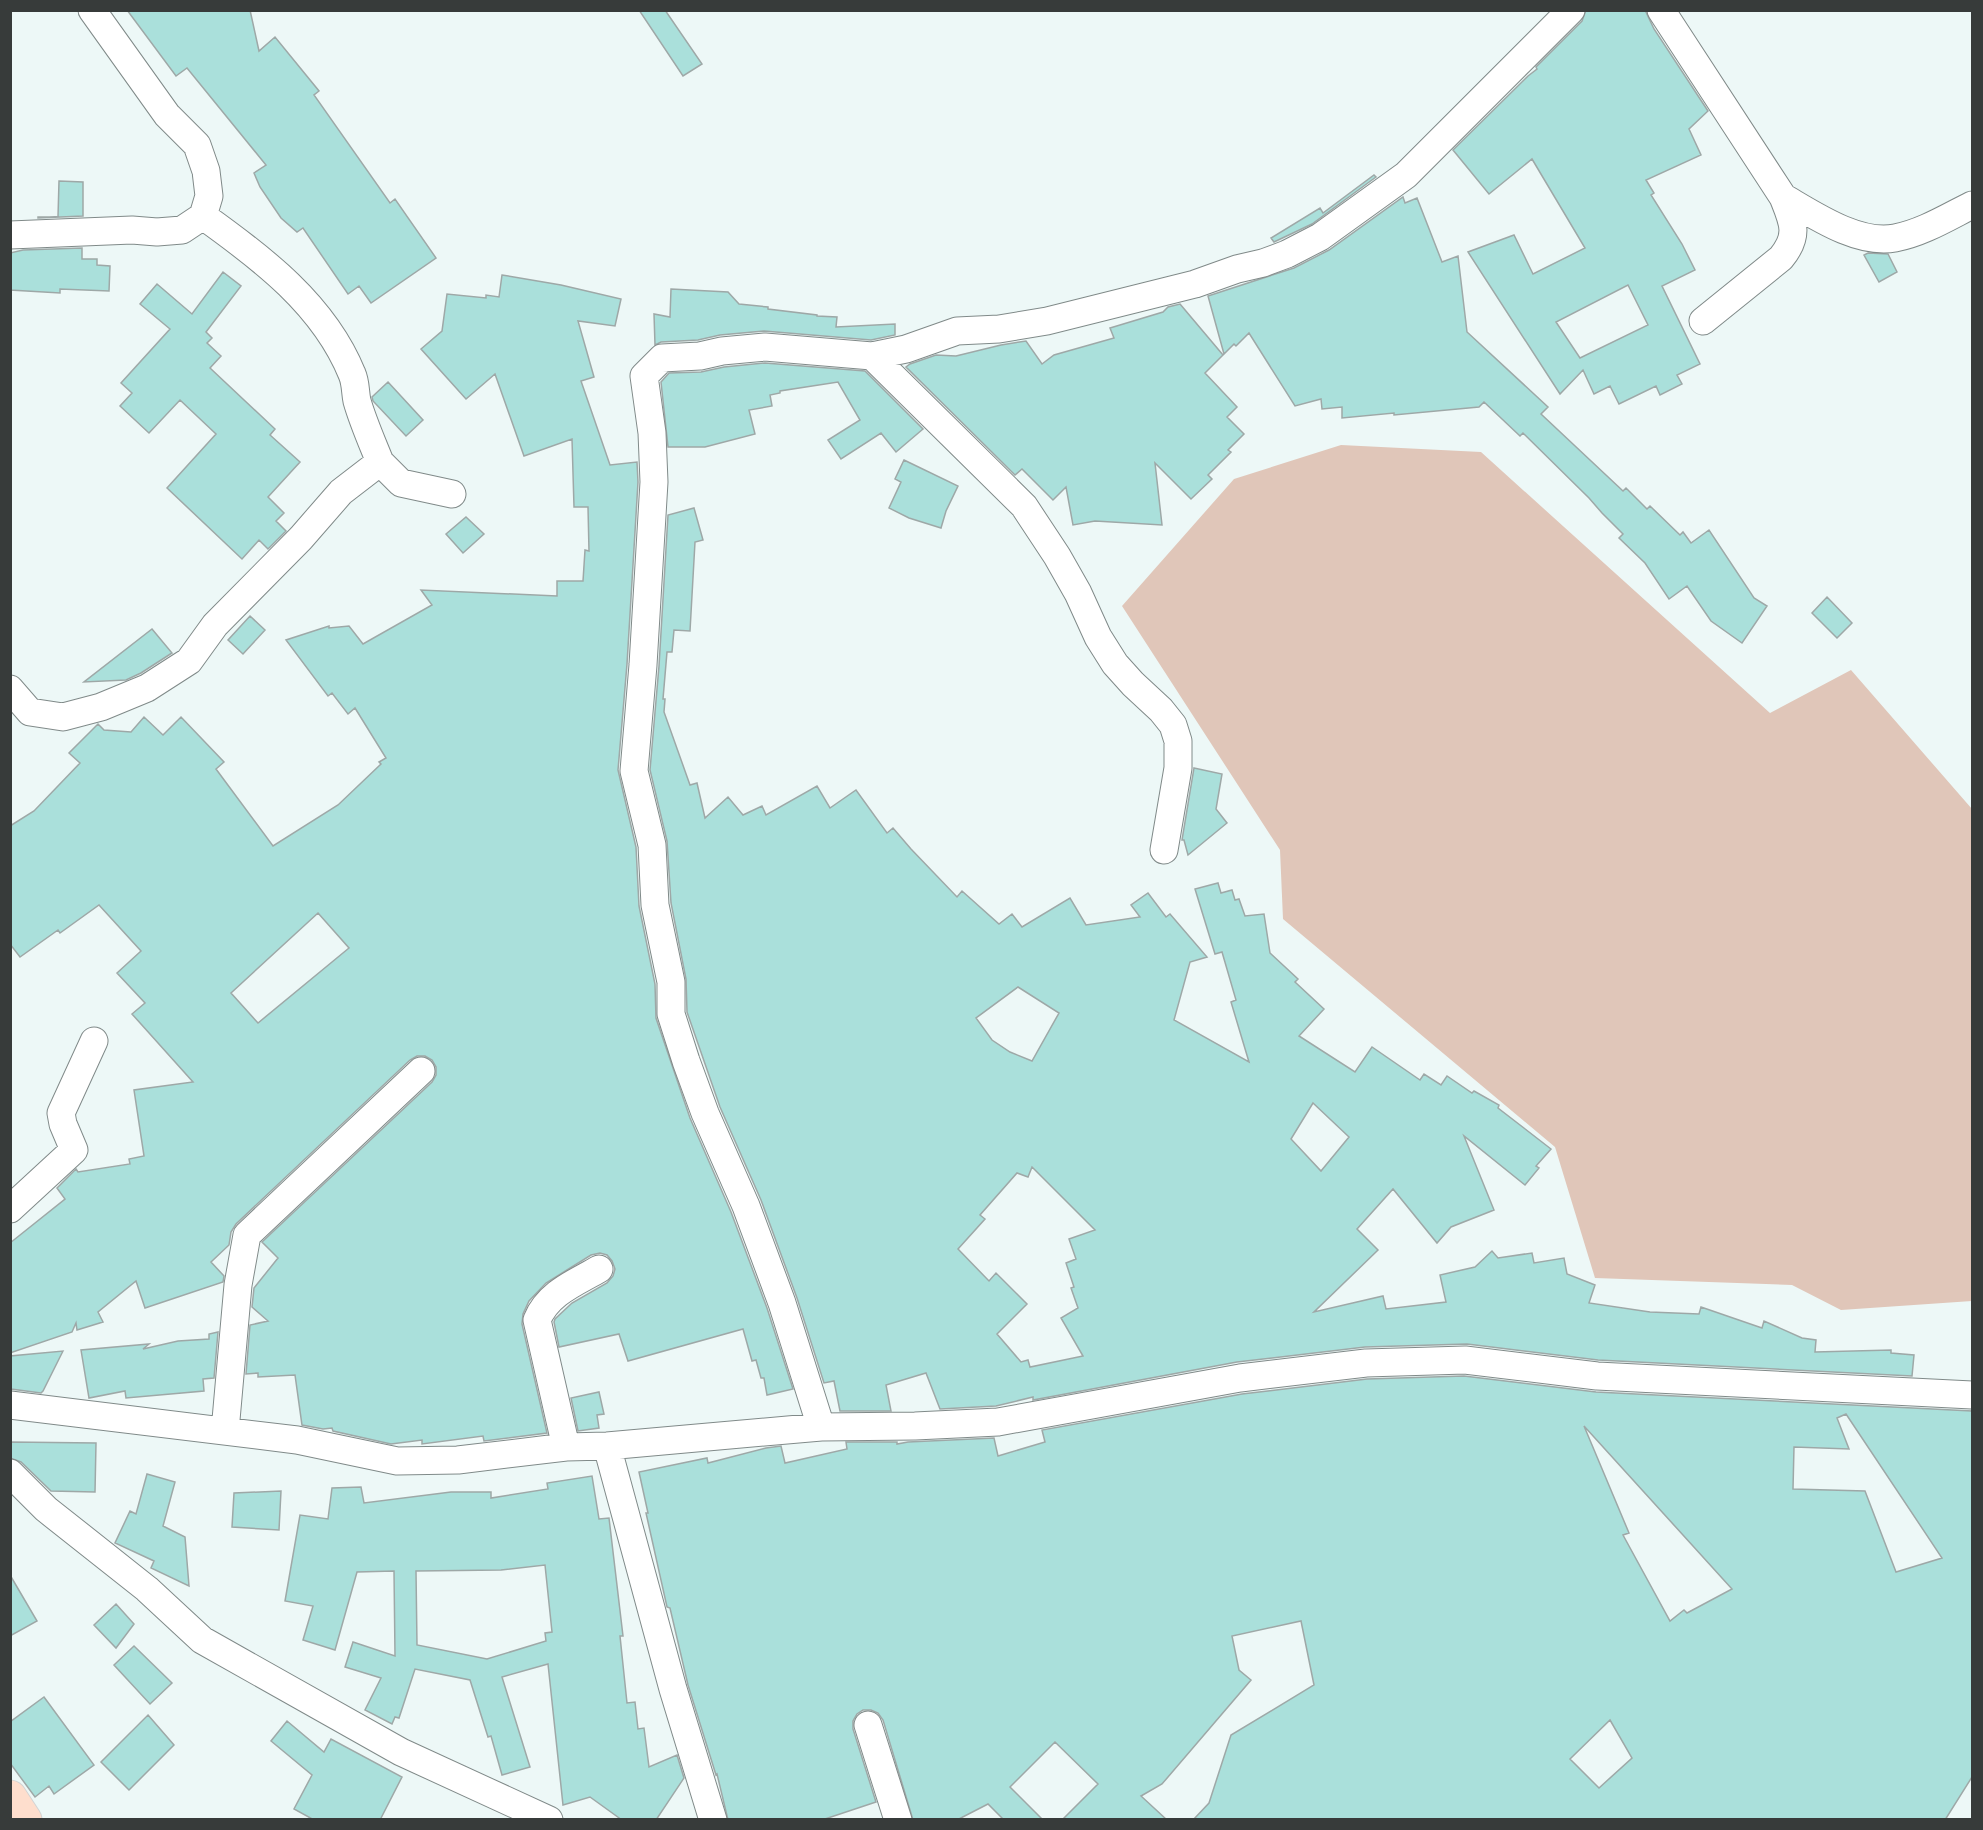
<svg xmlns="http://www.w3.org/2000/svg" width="1983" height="1830" viewBox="0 0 1983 1830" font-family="'Nunito Sans',sans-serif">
<rect width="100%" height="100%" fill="#edf8f7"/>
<path fill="#e0c6b9" d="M1341 445 1481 452 1770 713 1851 670 1972 809V1301L1841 1310 1792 1285 1595 1278 1555 1147 1283 919 1280 850 1122 606 1234 479Z"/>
<path fill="#aae0db" stroke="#9ea8a7" stroke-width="1.5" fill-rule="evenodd" d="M127 10H250L259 51 275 37 319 91 314 95 390 203 395 199 436 258 371 303 359 286 348 294 303 228 297 232 281 218 260 187 254 173 266 165 187 68 176 76Z
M639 10H665L702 64 683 76Z
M1586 10H1645L1654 29 1708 111 1689 129 1701 155 1646 180 1654 193 1651 195 1682 244 1695 270 1662 286 1700 364 1677 375 1682 384 1660 395 1656 386 1619 404 1610 386 1594 394 1583 370 1560 394 1468 252 1514 235 1533 274 1585 248 1532 159 1489 194 1453 150 1528 76 1537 69 1536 67 1582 21ZM1628 285 1648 325 1580 358 1556 322Z
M1374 175 1376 177 1312 224 1274 242 1271 238 1320 208 1323 213Z
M59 181 83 182V216L38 218V217H58Z
M1403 197 1405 203 1417 198 1442 262 1458 256 1467 332 1548 407 1541 414 1623 491 1626 488 1647 509 1650 506 1680 535 1683 532 1691 543 1709 530 1754 598 1767 606 1742 643 1711 621 1687 586 1669 599 1645 563 1619 538 1623 534 1602 513 1589 498 1523 433 1520 436 1484 402 1479 407 1394 415V413L1342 418V407L1322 409 1321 399 1295 406 1249 333 1236 346 1234 344 1224 354 1208 296 1294 268 1329 250Z
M82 248V259H97V265L110 266 109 291 60 289V293L10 290V253L23 250Z
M1868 253 1888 254 1897 272 1879 282 1864 255Z
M223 272 241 286 206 332 212 338 207 343 221 356 210 368 275 429 270 435 300 462 268 497 284 513 276 521 286 531 268 549 259 540 242 559 167 488 216 434 180 400 149 433 120 406 132 393 121 383 170 329 140 304 157 284 192 314Z
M502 275 561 285 621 299 615 326 578 321 594 377 581 381 610 465 637 462 638 482 627 664 618 770 636 847 639 906 655 984 656 1018 690 1118 731 1212 767 1308 793 1389 767 1395 764 1378H761L756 1360 752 1361 743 1329 628 1361 619 1334 559 1347 554 1322 555 1319 572 1303 607 1283 613 1276 615 1269 612 1261 607 1255 600 1253 591 1255 546 1283 529 1301 523 1314 522 1324 547 1433 484 1441 483 1436 422 1444V1440L391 1444 333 1431 332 1428 323 1429 302 1425 295 1375 258 1377V1373L246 1374 250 1325 268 1321 252 1307 254 1288 278 1258 262 1242 432 1082 436 1075V1067L432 1060 425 1056H417L410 1060 236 1224 231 1232 229 1245 211 1262 224 1276 223 1282 145 1308 136 1281 98 1312 103 1322 77 1330 76 1323 72 1332 10 1353V1243L65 1199 57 1188 76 1169 78 1172 130 1164 129 1159 144 1156 134 1090 193 1082 132 1014 145 1003 117 973 141 951 99 905 60 933 58 930 20 957 10 944V826L34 811 80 763 69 753 98 724 104 730 131 732 144 717 163 735 181 717 224 762 216 769 273 846 338 805 381 764 379 762 386 758 355 708 348 714 332 693 328 696 286 640 329 626V628L349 626 363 644 432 605 421 590 557 596V581H583L585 550 589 551 588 507H574L572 439 524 456 495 374 466 399 421 349 442 331 447 294 486 298V295L499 297ZM318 913 349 948 258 1023 231 993Z
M671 289 728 292 739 304 768 307V309L817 315V316L837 317 836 327 895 324V335L871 340 764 331 720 335 698 340 661 342 655 345 654 314 670 317Z
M1180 304 1223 355 1205 373 1237 407 1227 417 1244 434 1228 450 1231 452 1208 475 1212 479 1191 499 1155 463 1162 525 1095 521 1073 525 1066 487 1053 500 1022 469 1015 475 906 367 910 364 936 355 956 356 1001 345 1026 341 1042 364 1054 355 1114 338 1110 328 1163 312 1168 307Z
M765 363 865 371 923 429 896 452 881 433 841 459 828 440 860 420 838 382 780 391V393L770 395 772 406 749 410 755 434 705 447H668L661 382 669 373 701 372 724 367Z
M388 382 423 420 406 436 373 401 372 397Z
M904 460 958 486 946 511 941 528 909 518 889 508 901 482 895 479Z
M694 508 703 540 695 542 690 631 674 630 672 652H667L663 699H665L664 712 690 785 697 783 705 818 728 797 743 815 762 806 766 815 817 786 830 808 856 790 887 833 893 828 911 849 957 897 962 891 999 924 1012 914 1022 927 1070 898 1086 925 1140 917 1131 905 1148 893 1166 917 1170 914 1207 957 1190 962 1174 1020 1249 1062 1231 1002 1236 1000 1222 952 1215 954 1195 889 1218 883 1221 893 1232 890 1235 900 1239 899 1245 916 1264 914 1270 953 1298 979 1295 982 1324 1009 1299 1036 1355 1072 1372 1047 1420 1080 1424 1074 1441 1085 1447 1076 1472 1093 1474 1091 1499 1105 1498 1108 1551 1149 1536 1166 1539 1168 1525 1185 1464 1136 1494 1210 1451 1227 1437 1243 1393 1189 1357 1229 1378 1250 1314 1312 1383 1296 1386 1309 1446 1302 1440 1275 1475 1267 1492 1251 1498 1258 1532 1253 1534 1263 1564 1258 1567 1274 1595 1285 1589 1303 1650 1312 1699 1314 1701 1307 1762 1328 1764 1321 1802 1338 1816 1340 1815 1352 1891 1350V1353L1914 1355 1912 1376 1598 1360 1467 1344 1365 1347 1237 1362 1033 1400V1397L996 1406 940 1409 926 1373 886 1385 891 1411H840L834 1381 824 1383 797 1298 761 1200 720 1107 687 1012 686 979 671 903 667 841 650 770 659 666 668 515ZM1018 987 1059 1013 1032 1061 1010 1052 992 1040 976 1018ZM1313 1103 1349 1137 1321 1171 1291 1139ZM1032 1167 1095 1230 1069 1239 1076 1259 1066 1263 1074 1287 1071 1288 1078 1308 1061 1318 1083 1356 1030 1367 1028 1360 1021 1362 997 1334 1027 1304 996 1273 989 1281 958 1249 985 1219 980 1215 1017 1173 1028 1177Z
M466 517 484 534 463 553 446 534Z
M1827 597 1852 623 1837 638 1812 613Z
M250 616 265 630 243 654 228 640Z
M152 629 172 653 141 673 126 680 84 682Z
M1194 768 1222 774 1216 809 1227 823 1188 855 1184 840H1182Z
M218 1332 214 1378 203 1379 204 1391 126 1398 125 1391 89 1398 81 1350 149 1344 143 1349 178 1341 209 1339V1334Z
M63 1351 43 1391 41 1393 11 1389 10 1356Z
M1464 1376 1596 1392 1972 1411V1777L1945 1820H1193L1209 1803 1231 1735 1314 1685 1301 1621 1232 1636 1239 1670 1251 1680 1162 1784 1141 1796 1167 1820H1062L1098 1784 1055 1742 1010 1787 1043 1820H1004L988 1804 957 1820H913L883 1720 878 1713 871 1710H863L857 1714 853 1721V1729L876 1802 822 1820H728L717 1774 716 1775 688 1685 670 1608 667 1607 646 1513H648L639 1472 707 1458 708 1463 766 1448 781 1446 785 1463 847 1449 846 1442H897V1444L908 1442 994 1438 998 1456 1045 1442 1042 1430 1242 1394 1367 1379ZM1846 1414 1942 1558 1896 1572 1865 1491 1793 1489 1794 1447 1849 1449 1837 1418ZM1584 1426 1732 1589 1687 1613 1684 1610 1670 1621 1623 1535 1629 1533ZM1610 1720 1632 1758 1599 1788 1570 1759Z
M599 1392 604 1414 597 1415 599 1428 578 1431 571 1398Z
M10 1442 96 1443 95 1492 51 1491 21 1462 10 1458Z
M147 1474 175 1482 163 1526 185 1537 189 1586 151 1568 154 1561 115 1543 130 1511 136 1514Z
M592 1476 599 1519 609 1518 623 1636H620L627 1703 635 1702 638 1729 644 1728 649 1767 677 1755 684 1778 656 1820H622L590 1797 563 1805 548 1664 502 1677 530 1767 502 1775 491 1736 488 1737 470 1680 415 1669 399 1718 395 1717 392 1724 365 1710 381 1678 345 1667 353 1642 395 1656 394 1571 357 1572 335 1650 303 1640 313 1606 285 1601 300 1515 328 1519 332 1488 361 1487 364 1503 451 1492H491V1498L548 1489 547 1483ZM545 1565 552 1632 545 1633 546 1641 487 1659 417 1645 416 1571 501 1570Z
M281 1491 279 1530 232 1527 234 1493Z
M10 1575 37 1621 10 1636Z
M116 1604 134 1624 116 1648 94 1625Z
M134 1646 172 1683 150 1704 114 1665Z
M44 1697 94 1765 54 1794 49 1786 35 1797 10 1763V1722Z
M148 1715 174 1745 129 1790 101 1762Z
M287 1721 324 1752 331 1739 402 1777 380 1820H314L294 1809 312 1775 271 1741Z"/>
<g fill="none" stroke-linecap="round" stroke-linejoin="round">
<defs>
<path id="minor" d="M1661 10 1783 197C1793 222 1800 235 1781 258L1703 321
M1783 197C1814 215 1858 245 1895 238 1922 233 1948 217 1972 205
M10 235 132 230 157 232 182 230 203 216 209 196 206 171 197 145 167 115 92 10
M872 356 1024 506 1057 556 1078 593 1098 637 1115 664 1133 684 1161 710 1173 725 1178 741V768L1164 850
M380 462 401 483 452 494
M10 689 30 712 63 717 101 707 147 688 189 661 215 625 301 538 341 492 380 462C372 442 363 422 357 401 355 392 356 383 352 374 324 305 262 258 203 216
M10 1209 74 1150 63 1124 61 1113 94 1041
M10 1405 297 1440 397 1461 458 1460 566 1447 607 1446 821 1427 915 1426 998 1422 1240 1378 1366 1363 1465 1360 1597 1376 1972 1395
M821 1427 782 1303 746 1206 705 1113 686 1061 671 1014V982L655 905 652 845 634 771 643 665 654 482 652 433 644 376 662 358 700 356 722 351 765 347 872 356 906 349 957 331 999 329 1047 321 1195 284 1237 269 1263 263 1287 254 1320 237 1406 175 1571 10
M225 1431 238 1285 247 1235 421 1071
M607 1446 673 1689 713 1820
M566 1447 537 1320C548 1293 575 1283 599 1269
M10 1473 46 1509 147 1589 202 1640 401 1752 549 1820
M868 1725 898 1820"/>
<path id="major" d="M10 1797 25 1820"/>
</defs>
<use href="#minor" stroke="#808a89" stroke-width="29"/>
<use href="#major" stroke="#d3d4d4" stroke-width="35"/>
<use href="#minor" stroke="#fff" stroke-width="27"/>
<use href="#major" stroke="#fedecd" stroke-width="33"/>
</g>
<rect width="1983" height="1830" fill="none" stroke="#373b3a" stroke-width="24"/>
</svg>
